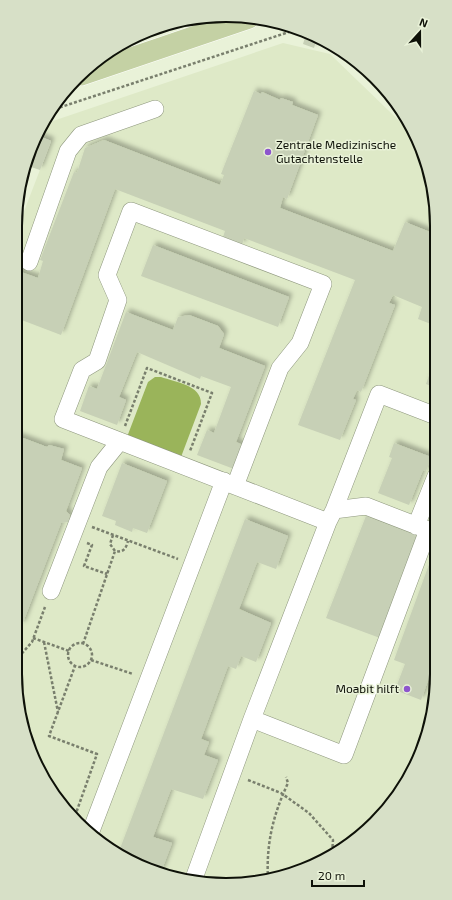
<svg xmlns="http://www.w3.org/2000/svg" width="452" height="900" viewBox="0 0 452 900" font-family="'Exo 2',sans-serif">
<defs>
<filter id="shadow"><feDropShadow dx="3.5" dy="-3.5" stdDeviation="2" flood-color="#0004"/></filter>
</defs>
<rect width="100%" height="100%" fill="#e9f2d8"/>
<path fill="#dee9c7" d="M283 43 330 54 418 139 421 145 435 198 437 688 422 743 410 775 375 823 320 863 254 883 185 881 120 857 59 803 26 742 15 674V235L51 141 39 136 38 132 44 124Z"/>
<path fill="#9ab45a" d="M155 377H161C175 382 202 385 201 404L181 457 127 437 148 382Z"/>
<path fill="#c7d0b6" filter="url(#shadow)" d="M306 34 317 38 314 48 303 44Z
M254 91 261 94 262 92 280 100 281 98 293 102 292 105 318 115 287 199 283 197 280 208 393 251 405 222 435 234 436 326 418 319 422 307 393 295 389 303 395 305 361 392 357 390 353 399 356 400 340 440 298 425 355 280 244 238 242 245 223 237 225 231 115 189 61 335 19 319 20 316 15 314V270L38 278 43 261 40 260 74 172 77 173 85 148 104 140 220 185 224 175 221 174Z
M38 132 39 136 51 141 40 170 28 166Z
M153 245 289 297 278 327 141 276Z
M126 312 173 330 178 317 189 315 218 326 224 334 219 348 265 366 236 442 243 445 234 469 197 455 207 430 214 433 231 387 201 376 200 379 137 352 119 397 126 400 117 425 80 411 89 386 97 389Z
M436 356V388L426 384Z
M15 435 47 447 49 445 64 449 61 460 82 468 66 511 70 515 68 522 61 523 22 625 15 622Z
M394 443 431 457 426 471 423 470 409 505 378 493 392 458 389 457Z
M122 463 167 481 147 533 133 528 132 532 115 525 116 521 102 516Z
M366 516 418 536 380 638 326 618Z
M245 519 288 536 276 569 257 562 239 609 271 623 256 662 241 656 236 669 228 666 201 739 209 742 204 755 218 760 203 799 171 789 153 837 172 843 161 872 118 854Z
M434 551 436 552V658L421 700 395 690 405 664 394 660Z"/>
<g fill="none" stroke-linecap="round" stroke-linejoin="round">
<defs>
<path id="minor" d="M29 262 68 151 81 135 155 109
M235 486 280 368 300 343 323 284 131 211 107 275 118 300 97 361 82 370 63 419 328 522
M416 526 436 476
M51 591 99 467 120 441
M252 719 344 755 428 530 366 506 334 510
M91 831 224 481
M193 881 252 719 328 522 334 510 379 394 436 416"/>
<path id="major" d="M81 75 249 18"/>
</defs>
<use href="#minor" stroke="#8e977e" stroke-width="18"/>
<use href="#major" stroke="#fff" stroke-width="22"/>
<path stroke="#797f6d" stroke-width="2.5" stroke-dasharray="3 2" stroke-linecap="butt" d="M55 109 295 30
M125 426 147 368 212 393 190 451
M92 527 178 559
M113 535 110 544 115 551C124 553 126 548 128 541
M87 543 92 545 84 566 107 574
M33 638 69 651
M44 642 58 712
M68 655a12 12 0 1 1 24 0a12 12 0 1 1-24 0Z
M83 644 115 551
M91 660 133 674
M15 661 32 642 45 607
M248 780 281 793 309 813 333 840 332 854
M75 816 97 754 49 736 75 666
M268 879C266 844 273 815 288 783L286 777"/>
<use href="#minor" stroke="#fff" stroke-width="17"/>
<use href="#major" stroke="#c4d1a4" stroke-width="21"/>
</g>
<g fill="#8d55cd" stroke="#e9f2d8" stroke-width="1.5">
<circle cx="268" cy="152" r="4"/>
<circle cx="407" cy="689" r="4"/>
</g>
<g text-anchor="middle" stroke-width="3" stroke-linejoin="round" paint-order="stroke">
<g font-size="12" fill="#0e1108" stroke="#e9f2d8" text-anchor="start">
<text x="276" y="149">Zentrale Medizinische<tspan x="276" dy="14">Gutachtenstelle</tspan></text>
<text x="399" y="693" text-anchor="end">Moabit hilft</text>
</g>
</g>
<path d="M0 0H452V900H0ZM226 22H226A204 204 0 0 1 430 226V674A204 204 0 0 1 226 878H226A204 204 0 0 1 22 674V226A204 204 0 0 1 226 22Z" fill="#d7e0c7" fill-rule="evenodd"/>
<path fill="none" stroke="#0e1108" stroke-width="2" d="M226 22H226A204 204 0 0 1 430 226V674A204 204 0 0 1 226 878H226A204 204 0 0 1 22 674V226A204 204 0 0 1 226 22Z"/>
<g transform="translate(420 32) rotate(21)" stroke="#e9f2d8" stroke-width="3" paint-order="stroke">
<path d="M0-3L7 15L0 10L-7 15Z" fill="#0e1108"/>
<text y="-6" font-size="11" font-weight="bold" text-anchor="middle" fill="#0e1108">N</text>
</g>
<path d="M312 880v6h52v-6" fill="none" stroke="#0e1108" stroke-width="2"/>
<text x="318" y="880" font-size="12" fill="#0e1108" stroke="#e9f2d8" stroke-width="3" paint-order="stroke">20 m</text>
</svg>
